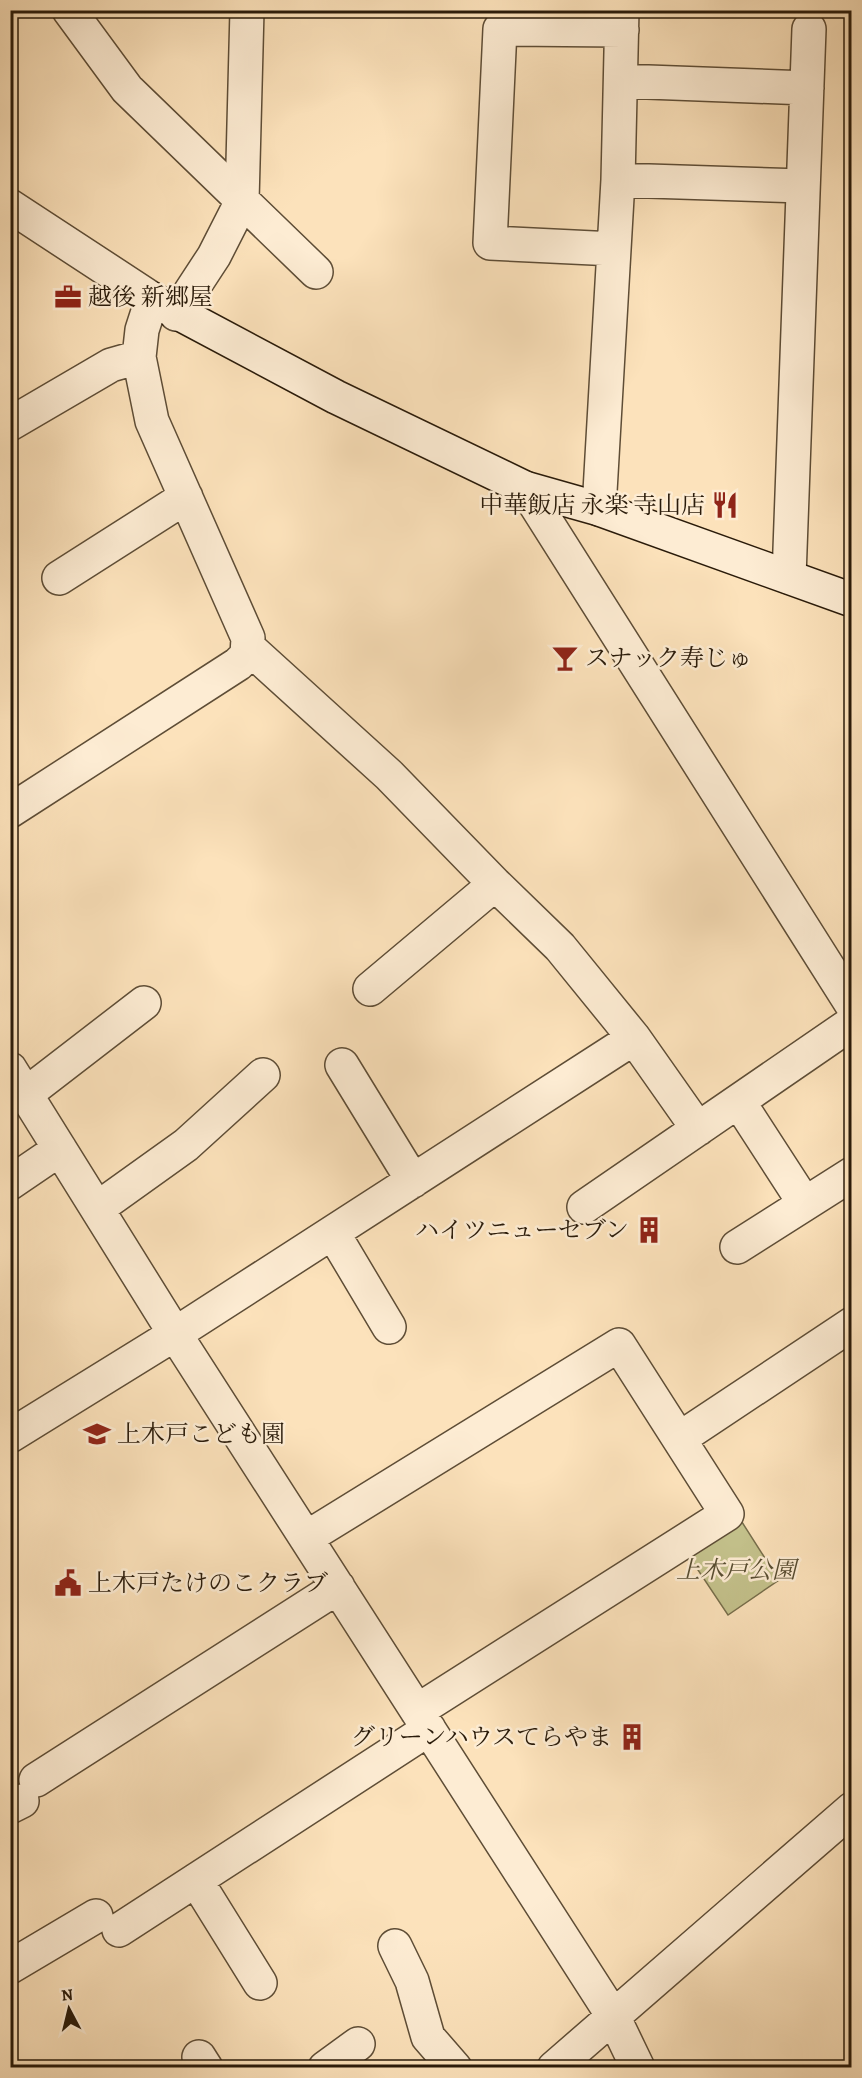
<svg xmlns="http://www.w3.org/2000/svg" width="862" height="2078" viewBox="0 0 862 2078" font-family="Alegreya,'Noto Serif JP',serif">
<rect width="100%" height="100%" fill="#fce2bb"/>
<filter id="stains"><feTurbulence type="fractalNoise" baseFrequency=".00333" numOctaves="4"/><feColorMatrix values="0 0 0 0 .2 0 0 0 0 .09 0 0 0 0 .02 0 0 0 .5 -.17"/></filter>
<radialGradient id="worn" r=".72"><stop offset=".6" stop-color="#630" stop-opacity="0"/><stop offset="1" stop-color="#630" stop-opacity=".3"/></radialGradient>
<path fill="#c4c28c" stroke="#776e4b" stroke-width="1.5" d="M740 1519 779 1580 728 1615 686 1552Z"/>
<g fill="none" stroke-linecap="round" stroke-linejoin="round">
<defs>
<path id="street" d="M69 10 127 89 316 272
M621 81 807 88
M618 180 803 186
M10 206 152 299 142 330 139 357 152 421 248 638 247 655 238 664 10 811
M614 249 490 243 500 29 622 30
M176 314 214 256 242 201 247 10
M10 424 111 365 139 357
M525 488 852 1005
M599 509 618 180 622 10
M789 577 809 29
M59 578 186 497
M248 647 389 775 495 884 560 947 634 1038 698 1129
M370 989 495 884
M342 1065 413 1181
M10 1069 175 1334 613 2016 638 2068
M26 1094 144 1003
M748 1116 805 1204
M10 1183 60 1149
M584 1207 852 1023
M98 1208 186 1145 263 1075
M333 1233 389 1327
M737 1247 852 1174
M10 1436 175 1334 634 1038
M679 1439 852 1324
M306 1538 619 1345 727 1514 417 1711
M36 1780 338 1587
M10 1807 22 1801
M196 1880 260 1983
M119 1930 429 1729
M395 1946 412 1981 428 2037 455 2068
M10 1967 96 1916
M199 2057 206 2068
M325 2068 358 2044
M554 2068 852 1809"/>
<path id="secondary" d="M152 299 336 397 525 488 599 509 852 600"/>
</defs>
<use href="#street" stroke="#5e4d36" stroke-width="36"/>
<use href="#secondary" stroke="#2a1b0a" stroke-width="36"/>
<use href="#street" stroke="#fdecd3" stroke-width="33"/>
<use href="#secondary" stroke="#fdecd3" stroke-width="33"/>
</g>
<defs>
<symbol id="office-bare" viewBox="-9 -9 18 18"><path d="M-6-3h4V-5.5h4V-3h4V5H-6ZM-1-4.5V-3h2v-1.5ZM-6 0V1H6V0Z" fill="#8f2418" stroke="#fdecd3" stroke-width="2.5" paint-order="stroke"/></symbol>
<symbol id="restaurant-bare" viewBox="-9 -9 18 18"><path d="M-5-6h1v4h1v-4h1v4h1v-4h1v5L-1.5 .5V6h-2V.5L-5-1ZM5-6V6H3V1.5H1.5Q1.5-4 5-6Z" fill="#8f2418" stroke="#fdecd3" stroke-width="2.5" paint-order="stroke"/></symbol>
<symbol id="bar-bare" viewBox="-9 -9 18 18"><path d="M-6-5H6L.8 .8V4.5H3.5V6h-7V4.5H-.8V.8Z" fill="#8f2418" stroke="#fdecd3" stroke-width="2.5" paint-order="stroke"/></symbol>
<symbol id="building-bare" viewBox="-9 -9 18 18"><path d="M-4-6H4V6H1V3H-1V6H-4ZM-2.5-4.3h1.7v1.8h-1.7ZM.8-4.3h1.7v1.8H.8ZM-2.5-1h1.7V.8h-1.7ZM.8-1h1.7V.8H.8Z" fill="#8f2418" stroke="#fdecd3" stroke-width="2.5" paint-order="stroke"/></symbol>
<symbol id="school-bare" viewBox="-9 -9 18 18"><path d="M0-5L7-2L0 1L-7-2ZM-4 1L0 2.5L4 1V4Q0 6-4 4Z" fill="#8f2418" stroke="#fdecd3" stroke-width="2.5" paint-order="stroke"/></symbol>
<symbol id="civic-bare" viewBox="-9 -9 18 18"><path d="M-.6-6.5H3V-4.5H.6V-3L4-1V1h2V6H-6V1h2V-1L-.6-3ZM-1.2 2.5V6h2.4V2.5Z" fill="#8f2418" stroke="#fdecd3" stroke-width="2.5" paint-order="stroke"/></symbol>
</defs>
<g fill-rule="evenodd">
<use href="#office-bare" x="49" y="278" width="38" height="38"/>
<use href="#restaurant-bare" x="706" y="486" width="38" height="38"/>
<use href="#bar-bare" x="546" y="639" width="38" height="38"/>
<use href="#building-bare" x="630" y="1211" width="38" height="38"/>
<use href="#school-bare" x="78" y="1415" width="38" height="38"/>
<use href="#civic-bare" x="49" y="1564" width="38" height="38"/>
<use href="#building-bare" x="613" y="1718" width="38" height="38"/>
</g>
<g text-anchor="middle" stroke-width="5" stroke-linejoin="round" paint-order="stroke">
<g font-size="24" fill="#2a1b0a" stroke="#fdecd3" text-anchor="start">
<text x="88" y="305">越後 新郷屋</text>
<text x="705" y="513" text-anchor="end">中華飯店 永楽 寺山店</text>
<text x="585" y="666">スナック寿じゅ</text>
<text x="629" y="1238" text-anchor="end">ハイツニューセブン</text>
<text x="117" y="1442">上木戸こども園</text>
<text x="88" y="1591">上木戸たけのこクラブ</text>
<text x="612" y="1745" text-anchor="end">グリーンハウスてらやま</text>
</g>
<g font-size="24" font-style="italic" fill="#584d31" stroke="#fdecd3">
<text x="736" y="1578">上木戸公園</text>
</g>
</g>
<rect width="862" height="2078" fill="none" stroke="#fce2bb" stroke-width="36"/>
<rect x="12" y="12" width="838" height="2054" fill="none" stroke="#2a1b0a" stroke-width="3"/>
<rect x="18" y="18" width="826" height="2042" fill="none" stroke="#2a1b0a" stroke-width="1.5"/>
<g transform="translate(69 2009) rotate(353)" stroke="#fdecd3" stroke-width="4.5" paint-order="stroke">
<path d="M0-4.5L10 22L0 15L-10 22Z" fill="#2a1b0a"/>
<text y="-9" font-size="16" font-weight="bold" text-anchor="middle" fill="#2a1b0a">N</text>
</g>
<rect width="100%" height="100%" filter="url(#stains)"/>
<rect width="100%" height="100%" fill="url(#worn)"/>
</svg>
